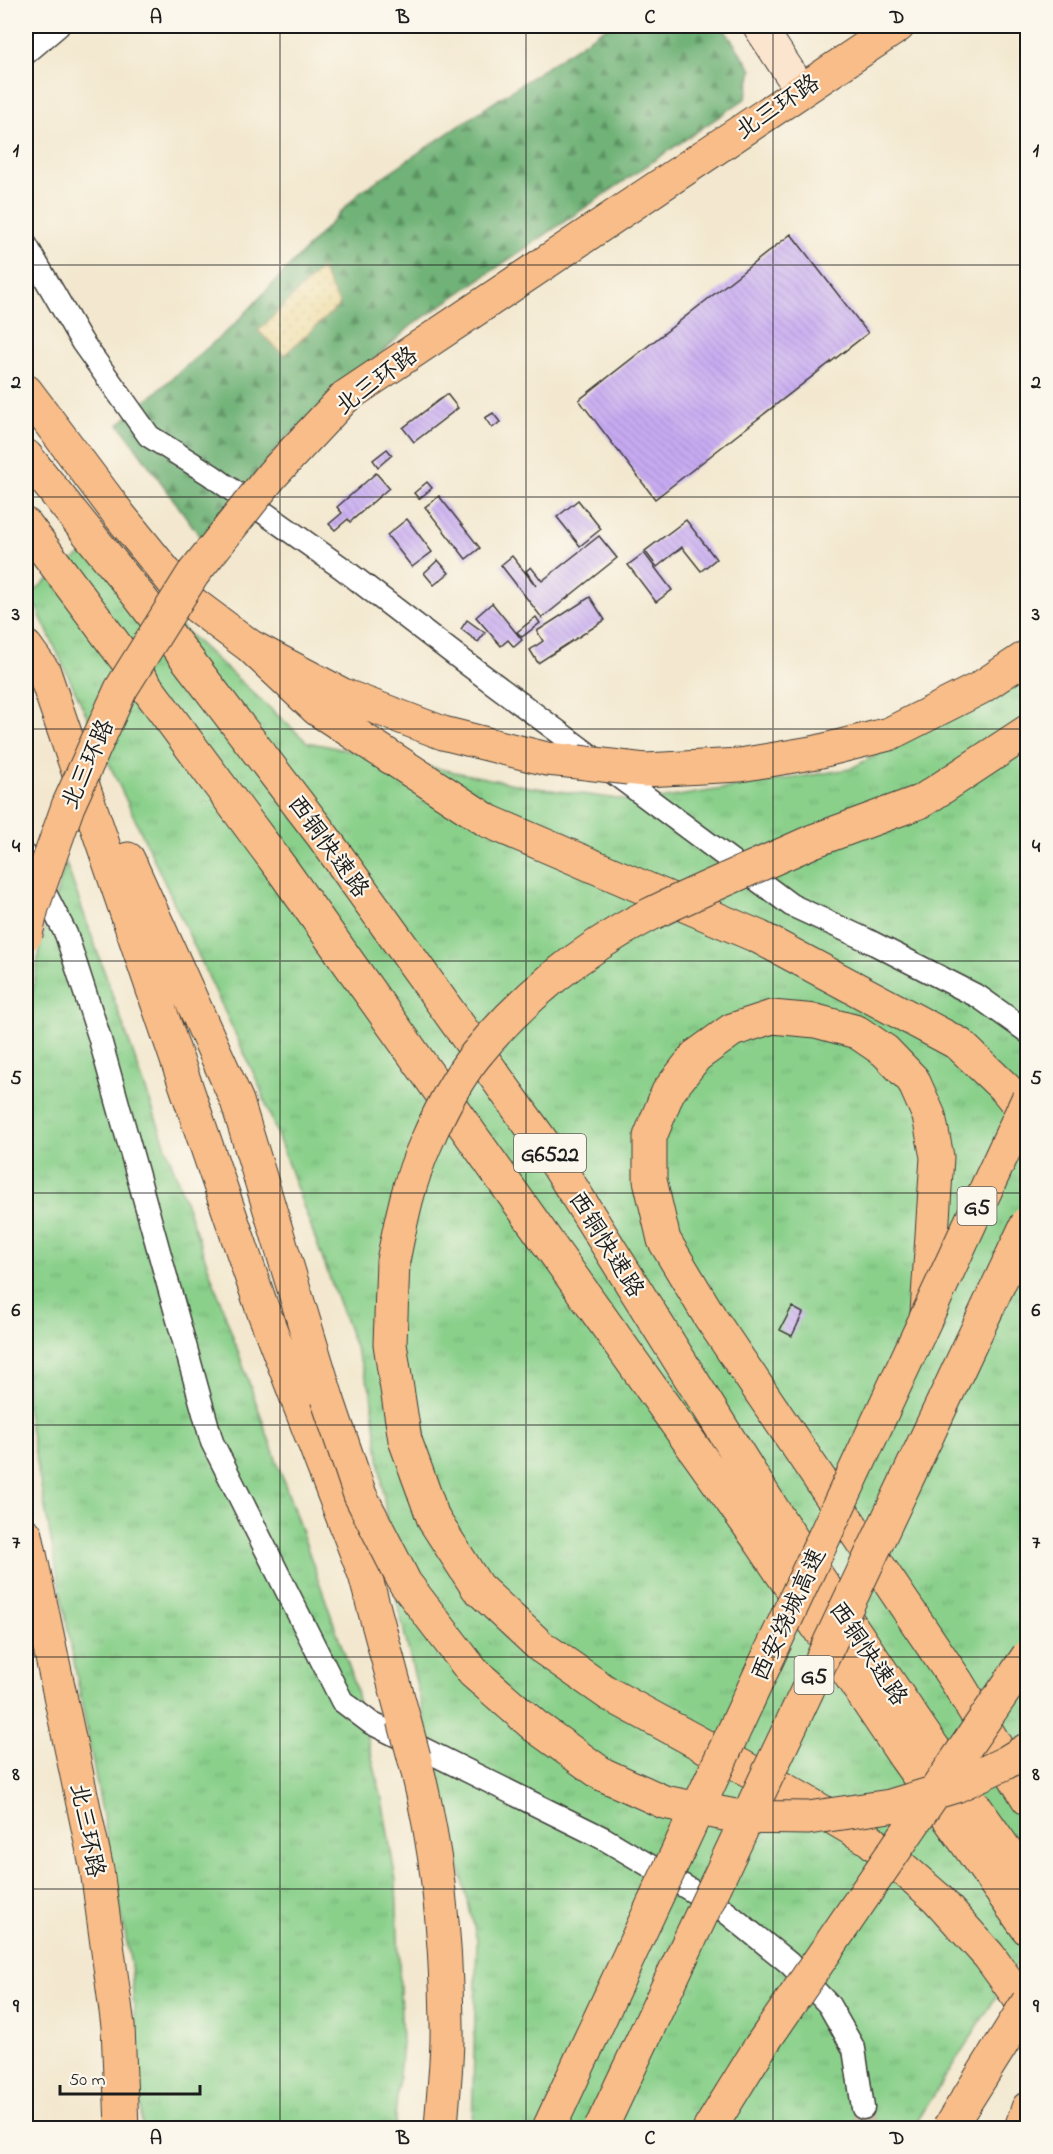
<svg xmlns="http://www.w3.org/2000/svg" width="1053" height="2154" viewBox="0 0 1053 2154" font-family="'Indie Flower','LXGW WenKai TC',sans-serif">
<defs>
<pattern id="grass-tufts" width="24" height="20" patternUnits="userSpaceOnUse" patternTransform="scale(1.5)"><rect width="24" height="20" fill="#8ad08b"/><path d="M3 7l-1-3M5 7V3M7 7l1-3M15 17l-1-3M17 17v-4M19 17l1-3" fill="none" stroke="#76b277"/></pattern>
<pattern id="forest-firs" width="22" height="20" patternUnits="userSpaceOnUse" patternTransform="scale(1.5)"><rect width="22" height="20" fill="#6fb277"/><path d="M5 1l3.5 6h-7zM16 11l3.5 6h-7z" fill="#5a9061"/></pattern>
<pattern id="sand-dots" width="8" height="8" patternUnits="userSpaceOnUse" patternTransform="scale(1.5)"><rect width="8" height="8" fill="#eeda9e"/><path d="M2 2h.1M6 6h.1" fill="none" stroke="#ccba88" stroke-width="1.8" stroke-linecap="round"/></pattern>
<pattern id="building-back-hatch" width="6" height="6" patternUnits="userSpaceOnUse" patternTransform="scale(1.5)"><rect width="6" height="6" fill="#c7aaf2"/><path d="M-1 5l2 2M0 0l6 6M5-1l2 2" fill="none" stroke="#aa92cf"/></pattern>
</defs>
<rect width="100%" height="100%" fill="#fbf7ec"/>
<filter id="ink" filterUnits="userSpaceOnUse"><feTurbulence type="fractalNoise" baseFrequency=".0167" numOctaves="2"/><feDisplacementMap in="SourceGraphic" scale="12" xChannelSelector="R" yChannelSelector="G"/><feConvolveMatrix kernelMatrix="1 2 1 2 8 2 1 2 1" color-interpolation-filters="sRGB"/></filter>
<filter id="wash" filterUnits="userSpaceOnUse"><feTurbulence type="fractalNoise" baseFrequency=".008" numOctaves="4" result="noise"/><feDisplacementMap in="SourceGraphic" scale="24" xChannelSelector="R" yChannelSelector="G"/><feGaussianBlur stdDeviation="1.35" result="paint"/><feColorMatrix in="noise" values="0 0 0 0 0 0 0 0 0 0 0 0 0 0 0 0 0 1.4 0 .05"/><feComposite in="paint" operator="in"/></filter>
<g filter="url(#wash)">
<rect width="100%" height="100%" fill="#f3e8cf"/>
<path fill="url(#grass-tufts)" stroke="#537654" stroke-width="1.5" d="M92 546 307 742 529 787 640 802 850 769 1027 673V1948L913 2128H472L477 1940 396 1598 371 1391 259 1085 30 594Z
M66 863 352 1675 382 1799 396 1881 402 2044 394 2128H142L131 1965 26 1407V1032L41 941Z"/>
<path fill="url(#forest-firs)" stroke="#46674a" stroke-width="1.5" d="M608 26H722L752 70 746 98 411 326 284 440 202 539 119 424 236 323 360 192Z"/>
<path fill="url(#sand-dots)" stroke="#857b5d" stroke-width="1.5" d="M321 268 340 305 284 355 258 331Z"/>
<g id="blocks">
<path fill="url(#building-back-hatch)" d="M791 234 868 333 655 499 579 400Z
M447 394 458 408 414 442 403 428Z
M493 413 500 422 492 428 485 418Z
M387 449 392 455 378 467 373 460Z
M376 473 389 488 350 522 348 519 335 530 329 524 342 513 337 507Z
M427 482 432 488 419 499 414 493Z
M439 496 480 548 466 559 425 507Z
M578 500 601 529 580 546 557 517Z
M407 519 432 552 412 567 387 535Z
M686 520 716 559 701 571 682 547 657 567 645 551Z
M599 536 617 558 542 618 501 565 512 556 536 586 526 571 531 567 542 581Z
M644 553 672 590 656 602 628 565Z
M438 560 449 573 434 585 424 573Z
M590 597 605 620 538 663 530 650 543 641 537 631Z
M492 603 522 640 514 647 508 640 501 646 476 617Z
M536 617 540 623 522 637 517 632Z
M467 620 485 633 478 642 461 629Z
M792 1307 803 1313 792 1336 780 1330Z"/>
</g>
</g>
<g filter="url(#ink)">
<use href="#blocks" fill-opacity="0" stroke="#3c3b37" stroke-width="1.5"/>
<g fill="none" stroke-linecap="round" stroke-linejoin="round">
<path stroke="#c8bfab" stroke-width="22" stroke-dasharray="22 11" stroke-linecap="butt" d="M863 2108 864 2128"/>
<defs>
<path id="street" d="M26 53 58 26
M26 245 82 342 149 436 211 475 342 568 462 660 791 905 865 939 979 997 1028 1032
M26 856 66 934 99 1036 212 1442 342 1701 371 1723 603 1838 721 1908 789 1963 829 2005 854 2049 863 2108"/>
<path id="secondary" d="M759 26 801 90"/>
<path id="highway" d="M26 391 120 516 187 599 250 646 343 695 443 733 547 759 578 762
M345 397 898 26
M26 456 138 595 322 835 548 1150 780 1521 925 1736 1028 1882
M26 525 284 872 760 1541 905 1757 1028 1929
M250 646 317 709 488 821 759 937 959 1044 1006 1089 1028 1116
M26 647 44 672 261 1305 365 1575 404 1720
M628 768 645 770 740 765 817 752 889 734 980 688 1028 656
M813 841 922 801 1028 731
M128 859 237 1101 327 1398
M393 1261 390 1344 405 1440 434 1520 477 1587 540 1646 609 1694 796 1796 869 1839 937 1898 989 1956 1028 2010
M927 1313 937 1157 929 1116 913 1080 885 1051 857 1032 816 1021 772 1017 732 1030 696 1056 668 1092 650 1137V1180L664 1240 710 1317 957 1682 1028 1799
M26 1535 97 1870 118 2026 122 2128
M414 1757C437 1843 446 1935 447 2024 448 2058 443 2094 441 2128
M710 2128 760 2047
M1021 2128 1028 2108"/>
</defs>
<use href="#street" stroke="#3c3b37" stroke-width="25"/>
<use href="#secondary" stroke="#3c3b37" stroke-width="34"/>
<use href="#highway" stroke="#3c3b37" stroke-width="35"/>
<use href="#street" stroke="#fff" stroke-width="22"/>
<use href="#secondary" stroke="#fce5cf" stroke-width="32"/>
<use href="#highway" stroke="#f8bd88" stroke-width="33"/>
<defs>
<path id="highway-bridge" d="M578 762 628 768
M26 934 32 908 68 806 121 689 193 574 272 475 345 397
M393 1261C401 1221 409 1180 426 1143 439 1113 455 1081 475 1056 521 999 581 950 647 916 701 889 758 866 813 841
M327 1398 360 1495 405 1583 473 1672 535 1726 602 1774 664 1802 740 1817 808 1818 890 1806 956 1786 1005 1763 1028 1749
M404 1720 414 1757
M760 2047 1028 1656
M549 2128 1028 1099
M601 2128 1028 1222
M949 2128 1028 2002"/>
</defs>
<use href="#highway-bridge" stroke="#3c3b37" stroke-width="35" stroke-linecap="butt"/>
<use href="#highway-bridge" stroke="#f8bd88" stroke-width="33"/>
</g>
</g>
<path fill="none" stroke="#1c1c1c" stroke-width="1.5" stroke-opacity="0.55" d="M280 26V2128M526 26V2128M773 26V2128M26 265H1028M26 497H1028M26 729H1028M26 961H1028M26 1193H1028M26 1425H1028M26 1657H1028M26 1889H1028"/>
<g text-anchor="middle" stroke-width="4.5" stroke-linejoin="round" paint-order="stroke">
<g fill="#fbf7ec" stroke="#5f5e5a" stroke-width="1.5">
<rect x="514" y="1134" width="72" height="38" rx="4.5"/>
<rect x="957.5" y="1187" width="39" height="38" rx="4.5"/>
<rect x="794.5" y="1656" width="39" height="38" rx="4.5"/>
</g>
<g font-size="22" font-weight="bold" fill="#1c1c1c">
<text x="550" y="1161">G6522</text>
<text x="977" y="1214">G5</text>
<text x="814" y="1683">G5</text>
</g>
<g font-size="24" fill="#1c1c1c" stroke="#fbf7ec">
<text transform="translate(777 106) rotate(-34)" y="8">北三环路</text>
<text transform="translate(376 380) rotate(-37)" y="8">北三环路</text>
<text transform="translate(87 764) rotate(-66)" y="8">北三环路</text>
<text transform="translate(329 846) rotate(54)" y="8">西铜快速路</text>
<text transform="translate(607 1244) rotate(58)" y="8">西铜快速路</text>
<text transform="translate(788 1614) rotate(-65)" y="8">西安绕城高速</text>
<text transform="translate(869 1653) rotate(56)" y="8">西铜快速路</text>
<text transform="translate(88 1830) rotate(79)" y="8">北三环路</text>
</g>
</g>
<rect width="1053" height="2154" fill="none" stroke="#fbf7ec" stroke-width="66"/>
<path d="M60 2085v9h140v-9" fill="none" stroke="#1c1c1c" stroke-width="3"/>
<text x="69" y="2085" font-size="18" fill="#1c1c1c" stroke="#fbf7ec" stroke-width="4.5" paint-order="stroke">50 m</text>
<rect x="33" y="33" width="987" height="2088" fill="none" stroke="#1c1c1c" stroke-width="2"/>
<g font-size="20" text-anchor="middle" font-weight="bold" fill="#1c1c1c">
<text x="156" y="23">A</text>
<text x="403" y="23">B</text>
<text x="650" y="23">C</text>
<text x="897" y="23">D</text>
<text x="16" y="156">1</text>
<text x="1036" y="156">1</text>
<text x="16" y="388">2</text>
<text x="1036" y="388">2</text>
<text x="16" y="620">3</text>
<text x="1036" y="620">3</text>
<text x="16" y="852">4</text>
<text x="1036" y="852">4</text>
<text x="16" y="1084">5</text>
<text x="1036" y="1084">5</text>
<text x="16" y="1316">6</text>
<text x="1036" y="1316">6</text>
<text x="16" y="1548">7</text>
<text x="1036" y="1548">7</text>
<text x="16" y="1780">8</text>
<text x="1036" y="1780">8</text>
<text x="16" y="2012">9</text>
<text x="1036" y="2012">9</text>
<text x="156" y="2144">A</text>
<text x="403" y="2144">B</text>
<text x="650" y="2144">C</text>
<text x="897" y="2144">D</text>
</g>
</svg>
